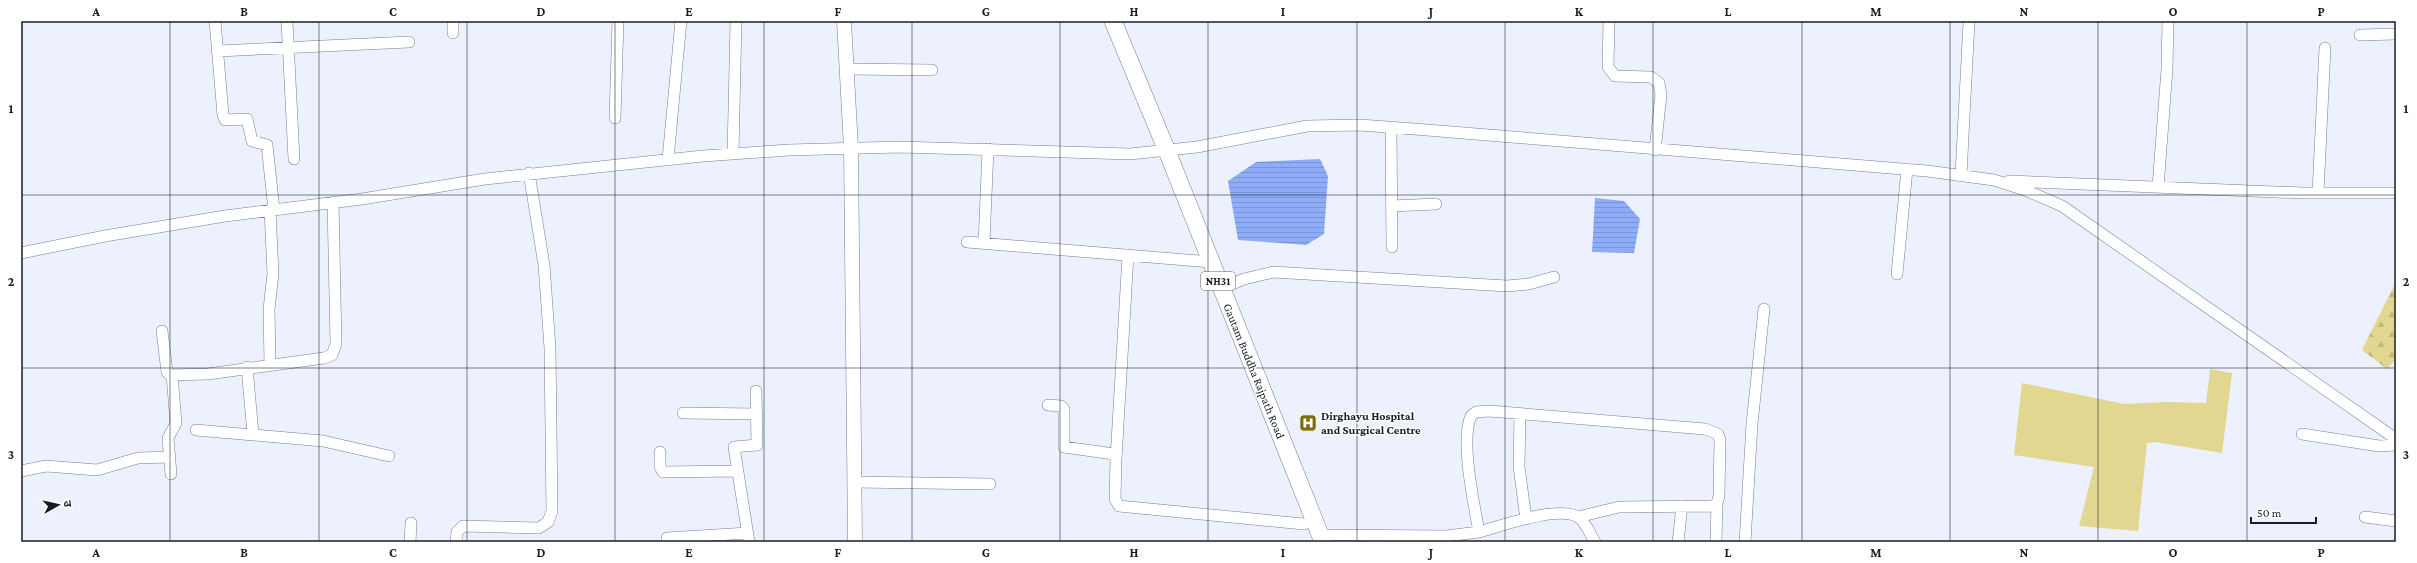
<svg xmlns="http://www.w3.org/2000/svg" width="2417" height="563" viewBox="0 0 2417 563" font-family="'Crimson Pro','Noto Sans Devanagari',serif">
<defs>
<pattern id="forest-firs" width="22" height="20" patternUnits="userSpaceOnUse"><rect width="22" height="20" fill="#e2d790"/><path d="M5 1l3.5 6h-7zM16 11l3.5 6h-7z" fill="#c1b87c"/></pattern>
<pattern id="water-rules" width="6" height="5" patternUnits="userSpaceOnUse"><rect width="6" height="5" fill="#8eacf8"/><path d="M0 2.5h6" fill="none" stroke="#7a93d5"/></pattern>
</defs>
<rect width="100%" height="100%" fill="#ecf1fd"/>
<path fill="#e2d790" d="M2210 369 2232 373 2222 453 2155 442 2147 443 2138 531 2079 526 2094 467 2014 455 2022 383 2124 404 2166 402 2206 403Z"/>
<path fill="url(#forest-firs)" d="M2396 282V359L2387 369 2362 350Z"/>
<path fill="url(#water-rules)" d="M1320 159 1328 176 1324 234 1306 245 1238 240 1228 181 1256 162Z
M1595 198 1624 201 1640 219 1634 253 1592 252Z"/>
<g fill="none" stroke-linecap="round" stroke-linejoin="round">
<defs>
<path id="minor" d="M215 21 223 115 225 120 247 119 252 141 267 145 274 210
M287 21 294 159
M1609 21 1608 67 1615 76 1651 77 1659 83 1661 95 1655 150
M453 33V21
M2360 35 2396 34
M217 51 409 42
M847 69 932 70
M615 118 618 21
M1391 128 1392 247
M733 154 736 21
M668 159 681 21
M1961 175 1969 21
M2009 181 2303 193H2396
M2158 187 2167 69 2168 21
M2318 193 2325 48
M1392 206 1436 204
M967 242 1211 262
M984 243 988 149
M21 253 105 236 225 216 362 199 485 179 703 156 789 150 900 147 1130 154 1197 147 1307 126 1360 125 1427 130 1927 171 1994 180 2025 190 2062 206 2396 439
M1897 274 1907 169
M1221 289 1244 279 1273 272 1507 286 1529 284 1554 277
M162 331 167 372 170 375 208 374 324 358 332 355 336 344 333 202
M270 364 269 309 273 274 270 210
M247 367 253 434
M1048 405 1061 406 1064 409V447L1114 454 1116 459 1115 499 1119 506 1304 524
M683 413 757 414
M1520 414 1519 467 1526 519
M196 430 323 441 389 456
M2302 434 2379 446 2396 445
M660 452V467L663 472 738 471
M1116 459 1128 255
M21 471 46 466 97 470 138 458 170 457
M171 474 168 438 176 423 172 375
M854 482 990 484
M1578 517 1619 507 1713 506 1717 503 1719 496 1720 440 1718 434 1705 429 1489 411 1476 412 1471 416C1460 440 1474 504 1479 532 1501 526 1558 505 1578 517 1586 522 1590 534 1595 542
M2365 517 2396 521
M1320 535 1446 536 1479 532
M667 538 748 533
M410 542 411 523
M456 542 457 532 463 526 539 528 548 522 552 511 550 348 544 265 529 173
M749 542 734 447 757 445 756 391
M1678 542 1682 506
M1716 542 1717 503
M1745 542 1752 424 1764 309"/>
<path id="major" d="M844 21 851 148 855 542"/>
<path id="highway" d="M1113 21 1167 151 1323 542"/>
</defs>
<use href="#minor" stroke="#737e97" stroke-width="12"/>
<use href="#major" stroke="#737e97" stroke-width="15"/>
<use href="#highway" stroke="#737e97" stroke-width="18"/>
<use href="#minor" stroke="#fff" stroke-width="11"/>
<use href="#major" stroke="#fff" stroke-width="14"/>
<use href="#highway" stroke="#fff" stroke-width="17"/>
</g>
<path fill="none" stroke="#181c27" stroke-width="1" stroke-opacity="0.55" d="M170 21V542M319 21V542M467 21V542M615 21V542M764 21V542M912 21V542M1060 21V542M1208 21V542M1357 21V542M1505 21V542M1653 21V542M1802 21V542M1950 21V542M2098 21V542M2247 21V542M21 195H2396M21 368H2396"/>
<defs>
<symbol id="hospital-square" viewBox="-11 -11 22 22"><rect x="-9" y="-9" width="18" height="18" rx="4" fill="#7b6e0c" stroke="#fff"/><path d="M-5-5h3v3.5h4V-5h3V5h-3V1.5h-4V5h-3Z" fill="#fff"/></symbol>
</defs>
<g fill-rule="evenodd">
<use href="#hospital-square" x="1298" y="413" width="20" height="20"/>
</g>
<g text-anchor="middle" stroke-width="3" stroke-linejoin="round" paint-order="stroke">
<rect fill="#fff" stroke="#5d6068" stroke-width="1" x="1201" y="272" width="34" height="18" rx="3"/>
<g font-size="11" font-weight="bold" fill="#181c27">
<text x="1218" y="285">NH31</text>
</g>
<g font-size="12" fill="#181c27" stroke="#fff">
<text transform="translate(1254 371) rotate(68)" y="4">Gautam Buddha Rajpath Road</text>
</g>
<g font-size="12" font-weight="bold" fill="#181c27" stroke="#fff" text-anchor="start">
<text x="1321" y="420">Dirghayu Hospital<tspan x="1321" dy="14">and Surgical Centre</tspan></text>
</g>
</g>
<rect width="2417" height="563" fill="none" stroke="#ffffff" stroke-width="44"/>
<g transform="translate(58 505) rotate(82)" stroke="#ffffff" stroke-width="3" paint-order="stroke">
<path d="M0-3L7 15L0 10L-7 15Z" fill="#181c27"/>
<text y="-6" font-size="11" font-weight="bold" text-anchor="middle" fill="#181c27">उ</text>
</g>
<path d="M2251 517v6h65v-6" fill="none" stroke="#181c27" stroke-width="2"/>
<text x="2257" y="517" font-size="12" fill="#181c27" stroke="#ffffff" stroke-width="3" paint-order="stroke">50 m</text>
<rect x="22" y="22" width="2373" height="519" fill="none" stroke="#181c27" stroke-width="1.5"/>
<g font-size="13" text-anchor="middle" font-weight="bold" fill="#181c27">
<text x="96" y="16">A</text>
<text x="244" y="16">B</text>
<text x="393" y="16">C</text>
<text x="541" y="16">D</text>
<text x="689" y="16">E</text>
<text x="838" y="16">F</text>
<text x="986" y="16">G</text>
<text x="1134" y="16">H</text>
<text x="1283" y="16">I</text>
<text x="1431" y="16">J</text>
<text x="1579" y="16">K</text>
<text x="1728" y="16">L</text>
<text x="1876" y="16">M</text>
<text x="2024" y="16">N</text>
<text x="2173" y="16">O</text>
<text x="2321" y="16">P</text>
<text x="11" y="113">1</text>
<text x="2406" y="113">1</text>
<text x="11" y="286">2</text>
<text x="2406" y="286">2</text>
<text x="11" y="459">3</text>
<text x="2406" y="459">3</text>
<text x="96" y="557">A</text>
<text x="244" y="557">B</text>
<text x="393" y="557">C</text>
<text x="541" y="557">D</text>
<text x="689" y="557">E</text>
<text x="838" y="557">F</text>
<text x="986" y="557">G</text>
<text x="1134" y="557">H</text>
<text x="1283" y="557">I</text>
<text x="1431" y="557">J</text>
<text x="1579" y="557">K</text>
<text x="1728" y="557">L</text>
<text x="1876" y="557">M</text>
<text x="2024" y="557">N</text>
<text x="2173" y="557">O</text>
<text x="2321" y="557">P</text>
</g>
</svg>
